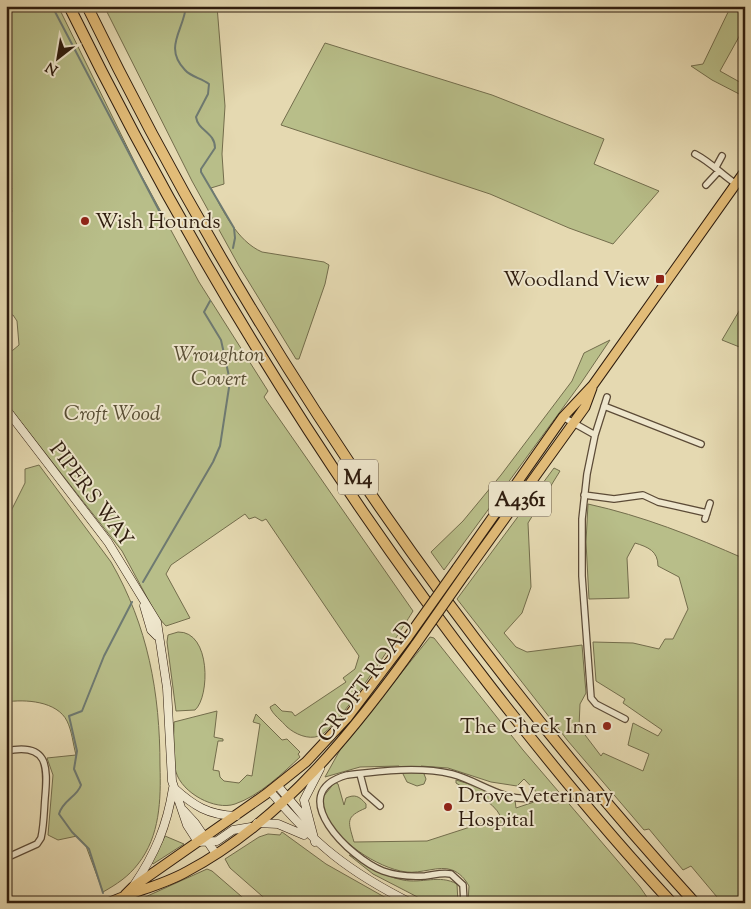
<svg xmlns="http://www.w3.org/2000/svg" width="751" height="909" viewBox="0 0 751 909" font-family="'Sorts Mill Goudy',serif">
<rect width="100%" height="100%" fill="#e5d9b1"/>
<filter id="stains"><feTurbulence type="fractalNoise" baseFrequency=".004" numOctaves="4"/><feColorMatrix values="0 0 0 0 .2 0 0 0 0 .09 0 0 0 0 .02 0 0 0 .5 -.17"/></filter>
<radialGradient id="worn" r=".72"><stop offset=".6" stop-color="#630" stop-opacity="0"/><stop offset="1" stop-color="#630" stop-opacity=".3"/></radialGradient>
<path fill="#b8be89" stroke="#736d4c" d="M6 6H58L140 173 199 282 268 391 264 397 413 611C401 631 336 731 319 736 308 740 295 734 287 727 282 721 272 714 270 707L275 704 282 711 292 712 295 716 346 682 343 678 355 669 359 656 266 519 262 521 255 517 249 519 245 514 171 565 166 574 190 618 166 626 157 616 122 551 6 403V356L19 345 17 321 13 315H6V228L12 211 7 200 12 188 6 184 9 176 6 175Z
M104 6H217L225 106 222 154 224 184 211 188C223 211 237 241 262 252L324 262 329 265 325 284 299 359H296L239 266 192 181Z
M731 6H745V26L720 71 745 85V97L712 80 691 66 703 64Z
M325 43 492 95 604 139 594 164 659 191 613 244 569 228 490 194 281 125Z
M745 301V342L742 348 722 340Z
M610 340 581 383 444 570 431 552 463 521 501 475 572 381 584 353Z
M39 465 111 562C148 626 160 693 160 766 161 800 160 836 138 864 128 877 117 884 103 892L86 846 77 836 58 840 48 835 53 775 47 758 76 755C73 744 72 731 67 721 57 701 25 699 6 702V521L25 483V469Z
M554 468 560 471 528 523 531 587 522 613 504 633 516 647 527 652 582 645 586 693 580 704 579 727 601 756 603 753 643 771 649 754 628 745 633 723 658 736 662 730 623 703 625 699 596 681 593 642 633 643 659 649 665 639H673L688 609 679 577 658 566C658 551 648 547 635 543L627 558 629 598 589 599 586 542 588 504C643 516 693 536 745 559V903H722L691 866 683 870 649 829 644 830 568 741 457 599Z
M178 632C211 631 210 697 195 710L176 711 167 642 168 635Z
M430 637 434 638 523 750 640 887 651 903H468L469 886C465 879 460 873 452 870 439 865 421 874 406 872 377 868 335 840 324 812 323 808 323 801 323 797L335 782 338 784 344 805 346 798C355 794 359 796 366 804V808C345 817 348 821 354 842L427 841 501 817C492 799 472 794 456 783V780L512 797 515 800 516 808 543 799 524 779 517 786 491 782 448 768 421 766 426 779 424 784 417 786 407 782 399 766 360 767 325 777 340 750Z
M217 711 214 737 223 739V741H218L213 770 219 771 220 777 224 781 239 783 247 775 252 776 260 724 253 722 256 714 282 740 287 739 300 752 298 754 300 757C283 773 259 796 235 804 215 811 182 793 176 772 172 757 174 738 174 722Z
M282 832 326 864 395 903H270L230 868 225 859 259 837 268 834 280 835Z
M165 836 184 844 153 864 152 862Z
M349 855C368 863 380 876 403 880 422 884 439 874 457 884L458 903H429L373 874Z
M207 869 212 871 249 903H132Z"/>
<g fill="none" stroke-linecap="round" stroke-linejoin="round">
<path stroke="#6e7a72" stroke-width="2" d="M52 6 164 220
M186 6C184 30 163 47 185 70 191 77 201 78 209 84L208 94 196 117C198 131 215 132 215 148L201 169V172L234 228 235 238 233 248
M143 582 213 462 220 446 230 381 221 340 204 312 210 301
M103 893 89 849 72 832 59 814C63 800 77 797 81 785L74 769 77 751 69 716 82 711 104 656 132 602"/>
<defs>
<path id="street" d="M695 154C712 163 721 174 736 184
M716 167 722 156
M706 185 718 172
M607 397 595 435 587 474 582 519V576L591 698 596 704 625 719
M604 406 701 444
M563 417 595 435
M584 495 614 499 643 495 658 502 707 513
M705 519 710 503
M6 751C48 742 48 766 45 798 44 811 44 825 41 838L37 844 6 858
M360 774 365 793 380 806
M464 903 463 885 451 874C442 872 434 875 425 876 410 877 397 876 383 871 351 859 282 793 347 775 380 771 419 766 452 774 479 781 503 802 532 798"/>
<path id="secondary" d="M6 409 108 542 157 622 167 688 172 781 187 825 198 842 217 841 233 830 251 827
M144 606 151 630 157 636
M278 786 309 823
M174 788C194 806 208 815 236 816
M270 791C314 844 349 872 411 903
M183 810 195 823 216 854
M257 823 278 824 304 835
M315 842 304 800 320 769
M134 885C155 854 167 826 173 788"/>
<path id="primary" d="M457 568 563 417 593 385 745 171
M465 574 585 407 592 388
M125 895 133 887 266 794 306 762 347 718 408 637
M108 903C134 891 161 886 186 872 281 822 354 731 416 644"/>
<path id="highway" d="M69 6C187 247 326 475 490 686 548 761 608 834 672 903
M87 6C246 333 450 634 695 903"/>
</defs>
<use href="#street" stroke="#5c4b37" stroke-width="8"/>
<use href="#secondary" stroke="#2e1c0e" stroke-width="9"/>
<use href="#primary" stroke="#2e1c0e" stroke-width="11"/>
<use href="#highway" stroke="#2e1c0e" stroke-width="12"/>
<use href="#street" stroke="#eee6cc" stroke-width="5.5"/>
<use href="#secondary" stroke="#eee6cc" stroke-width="8"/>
<use href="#primary" stroke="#e2bc78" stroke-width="9"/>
<use href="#highway" stroke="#e2bc78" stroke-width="10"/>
<defs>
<path id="primary-bridge" d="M408 637 457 568
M416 644 465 574"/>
</defs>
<use href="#primary-bridge" stroke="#2e1c0e" stroke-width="11" stroke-linecap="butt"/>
<use href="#primary-bridge" stroke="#e2bc78" stroke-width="9"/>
</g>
<g fill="#8f2418" stroke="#eee6cc" stroke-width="2">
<circle cx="85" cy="221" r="5"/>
<rect x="655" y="274" width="10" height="10" rx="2.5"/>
<circle cx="607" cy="726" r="5"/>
<circle cx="448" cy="807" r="5"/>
</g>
<g text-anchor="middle" stroke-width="4" stroke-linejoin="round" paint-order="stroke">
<g fill="#eee6cc" stroke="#685947" stroke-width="1">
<rect x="338" y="459.5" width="40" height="35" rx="4"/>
<rect x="489" y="481.5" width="62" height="35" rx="4"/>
</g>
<g font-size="20" font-weight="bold" fill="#2e1c0e">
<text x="358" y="484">M4</text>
<text x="520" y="506">A4361</text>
</g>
<g font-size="21" fill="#2e1c0e" stroke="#eee6cc" text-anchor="start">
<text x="95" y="228">Wish Hounds</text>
<text x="650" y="286" text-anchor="end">Woodland View</text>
<text x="597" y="733" text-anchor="end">The Check Inn</text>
<text x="458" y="802">Drove Veterinary<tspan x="458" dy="24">Hospital</tspan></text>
</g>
<g font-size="21" font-style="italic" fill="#574d33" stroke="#eee6cc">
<text x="219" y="361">Wroughton<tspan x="219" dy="24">Covert</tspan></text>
<text x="112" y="420">Croft Wood</text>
</g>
<g font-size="21" fill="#2e1c0e" stroke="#eee6cc">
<text transform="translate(92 494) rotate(53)" y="7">PIPERS WAY</text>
<text transform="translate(365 681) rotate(-53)" y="7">CROFT ROAD</text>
</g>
</g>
<rect width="751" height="909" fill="none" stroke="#e5d9b1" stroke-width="25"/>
<rect x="8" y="8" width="736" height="894" fill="none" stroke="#2e1c0e" stroke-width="2.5"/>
<rect x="12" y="12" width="726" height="884" fill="none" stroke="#2e1c0e"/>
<g transform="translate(58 58) rotate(211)" stroke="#eee6cc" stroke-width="4" paint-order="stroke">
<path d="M0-4L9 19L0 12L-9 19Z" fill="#2e1c0e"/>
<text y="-8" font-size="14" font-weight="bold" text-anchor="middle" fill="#2e1c0e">N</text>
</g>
<rect width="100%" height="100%" filter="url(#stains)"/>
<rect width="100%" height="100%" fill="url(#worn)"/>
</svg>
